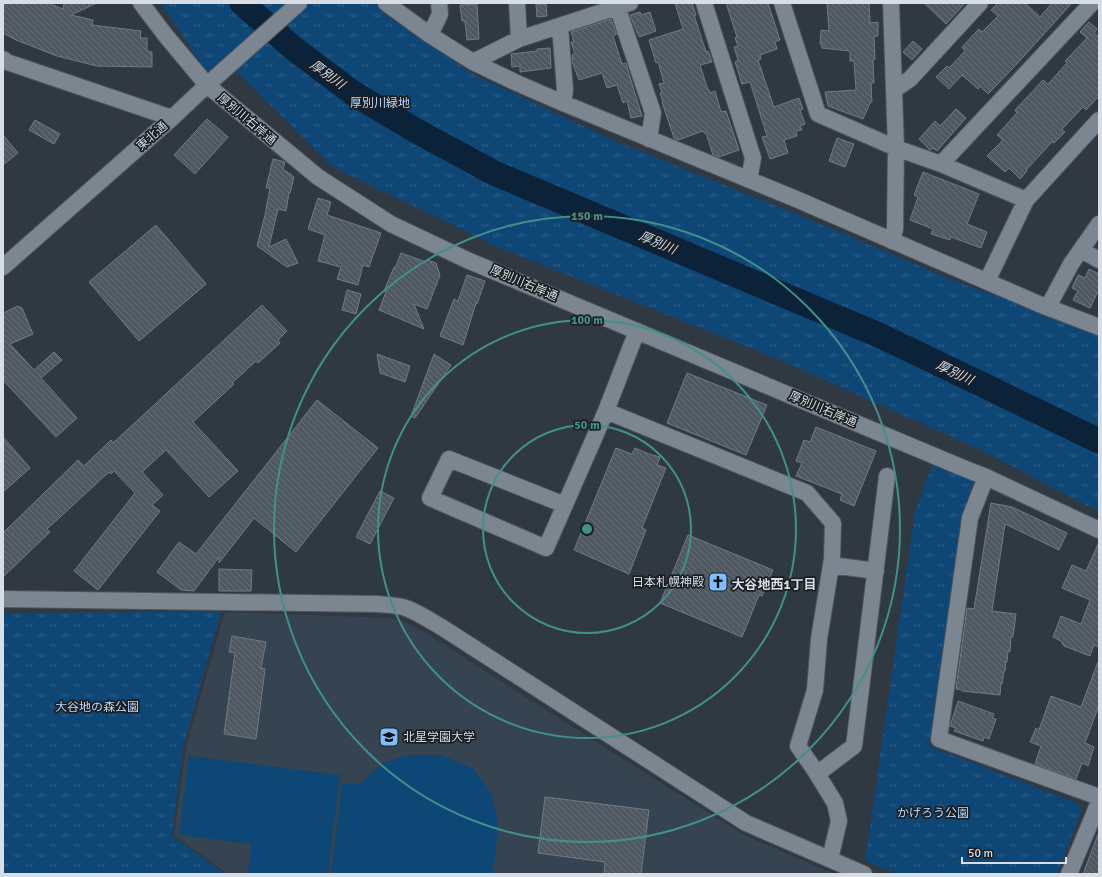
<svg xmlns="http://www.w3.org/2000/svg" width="1102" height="877" viewBox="0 0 1102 877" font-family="Signika,'Noto Sans JP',sans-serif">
<defs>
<pattern id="park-tufts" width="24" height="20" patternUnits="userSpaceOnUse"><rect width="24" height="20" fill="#0e4676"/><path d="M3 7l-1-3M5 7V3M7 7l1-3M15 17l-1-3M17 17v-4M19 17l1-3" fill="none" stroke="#306089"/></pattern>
<pattern id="building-back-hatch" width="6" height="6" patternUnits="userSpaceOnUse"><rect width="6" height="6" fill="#4f5862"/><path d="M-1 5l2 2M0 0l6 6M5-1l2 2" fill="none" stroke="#687078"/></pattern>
</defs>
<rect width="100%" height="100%" fill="#303842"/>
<path fill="#364351" d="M225 612 391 618 402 621 426 633 574 728 744 835 834 874H228L174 835 186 747Z"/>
<path fill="#0e4676" d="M407 755H441L474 769 491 793 497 815V838L493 874H331L342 784H360L382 764Z
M189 756 340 775 328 874H248L251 844 179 835Z"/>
<path fill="url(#park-tufts)" d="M161 3H376L471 73 615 141 799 215 960 283 1065 319 1099 335V512L983 451 780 360 500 248 333 167 240 75 206 71Z
M934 460 974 477 929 746 1079 804 1082 810 1057 874H897L865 861 915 511Z
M221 611 183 748 172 836 225 874H3V614Z"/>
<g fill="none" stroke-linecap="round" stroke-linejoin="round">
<path stroke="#0b2238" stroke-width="25" d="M242 3 293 48 353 93 413 129 494 173 881 336 1099 441"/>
</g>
<path fill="url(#building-back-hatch)" stroke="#717b86" d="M3 3H48L63 9 64 3H97L71 15 93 20 92 25 141 31 140 38H147V51L152 52V67L97 66 57 56 16 40 3 33Z
M675 3H692L696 15H694L706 52 708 51 712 62 700 65 708 90H709L710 93 715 91 721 112 726 111 739 150 719 157 713 155 706 133H704L703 131 678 140 674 138 662 102H663L660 93 662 92 659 84 664 83 658 62 656 63 649 40 683 29Z
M726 3H768L780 40 775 42 777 49 760 55 761 59 758 60 774 107 799 98 803 109 800 110 805 124 800 126 802 130 796 131 797 136 784 140 788 153 770 159 762 137 767 136 750 82 742 84 735 62 738 60 734 47 738 46 735 38 737 37Z
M827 3H869L870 23 878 22V36H874L875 59 873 60 874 83H871L872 102 870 103 863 119 828 106 825 92 856 90 854 61H850V51L822 48V45L820 44 821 30 829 31Z
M924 3H965L946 24Z
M998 3H1025L1040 17 1052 3H1072L1015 66 988 94 980 86 978 89 962 75 949 89 936 77 947 66 949 68 965 51 962 47 979 29 982 32 998 16 991 10Z
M477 4 479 39 467 40 465 21H462L460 5Z
M536 4H546L547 16 537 17Z
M640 12 641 15 650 12 656 31 639 37 630 15Z
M611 19 617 34 613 36 622 64 626 63 627 67 642 116 631 118 627 101 623 103 617 85 607 88 602 73 579 80 572 61V55L575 54 571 42H574L571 32Z
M1089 22 1097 29 1094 33 1099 37V96L1086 110 1083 107 1062 129 1065 132 1054 143 1052 142 1026 170 1027 171 1020 179 1009 168 1005 172 987 156 1003 140 997 135 1017 113 1015 110 1043 80 1048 84 1067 63 1065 61 1087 38 1080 32Z
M913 41 922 49 912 60 903 52Z
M550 48 551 68 520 72V66L512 67 511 54 537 51V49Z
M956 109 966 118 937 151 933 148 930 150 919 139 935 121 940 126Z
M207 119 228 137 195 174 174 155Z
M35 120 60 134 54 144 29 130Z
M3 135 18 153 3 165Z
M837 138 854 144 845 167 829 161Z
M273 159 285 162 283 169 294 177 290 193H289L286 211 278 209 269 247 286 239 298 263 287 267 257 246 265 215 270 188H266Z
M923 172 979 194 967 224 987 232 981 248 951 237 950 240 931 234 933 229 910 220 918 197 914 195Z
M318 198 331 202 327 215 381 233 369 267 363 265 358 285 337 279 341 267 318 261 325 235 308 229Z
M156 225 206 284 139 341 89 282Z
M401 253 426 262 427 260 436 263 440 275 427 309 414 304 424 329 379 310 386 292 384 291 394 267 395 268Z
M1089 269 1099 274V289L1090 308 1073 300 1078 291 1072 288 1078 275 1085 278Z
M467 275 485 281 477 304 476 303 463 345 440 336 454 299 458 301Z
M347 290 361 294 356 314 342 310Z
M262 305 287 331 278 340 280 343 258 363 256 361 232 383 234 384 193 422 238 471 209 497 166 450 142 472 163 495 152 505 160 511 98 590 74 571 135 493 114 471 111 474 109 472 47 529 50 532 3 577V533L78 460 84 466 111 440 113 443Z
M18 306 22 308 33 334 10 344 34 370 54 352 62 360 41 378 77 418 56 437 3 380V313Z
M377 354 410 366 405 382 380 373Z
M434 354 451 365 415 418 411 416Z
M687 373 767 405 746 455 667 423Z
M317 400 378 448 296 552 254 518 219 563V557L194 591 181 590 157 572 179 542 196 554Z
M816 427 876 451 854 506 840 500 842 494 796 476 802 463 796 461 804 440 810 442Z
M3 437 30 468 3 492Z
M616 448 632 454 635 448 649 454 660 457 657 465 666 468 642 528 646 530 629 574 574 550Z
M380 491 394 498 370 544 356 537Z
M991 503 1012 507 1067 533 1059 550 1005 524 992 611 1016 614 1013 637H1011L1010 652 1008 651 1007 662 1006 661 1005 671H1004L1002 684 1001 683 1000 695 962 691V690L956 689 967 608 974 609Z
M688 535 773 570 762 596 759 595 742 637 660 603Z
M1099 542V647L1094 645 1090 656 1064 646 1061 641 1053 637 1061 616 1081 624 1090 600 1062 588 1072 565 1086 571Z
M219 569 252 570 251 591H219Z
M232 636 266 642 261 668 265 669 256 739 224 734 235 653 229 652Z
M1098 662H1099V705L1085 743 1094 747 1088 766 1082 763 1076 779 1035 764 1041 746 1030 742 1036 728 1039 730 1051 696 1081 707Z
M958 701 994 714 992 718 996 719 989 739 984 737 983 741 954 731 956 728 950 726Z
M545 797 649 810 641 874H604L605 862 538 853Z
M1098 834 1099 835V874H1083Z"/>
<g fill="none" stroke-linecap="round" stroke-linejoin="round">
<defs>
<path id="minor" d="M141 3 166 36 207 85 318 177 391 224 467 260 968 470 986 477 1099 530
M386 3 430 35 473 62 517 83 563 103 796 199 1039 304 1099 327
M517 3 519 39
M616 3 653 113 649 139
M704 3 753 158 749 180
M782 3 818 114 896 148 941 164 1026 200
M891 3 896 148 895 229 892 241
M560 26 565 90 563 103
M430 35 440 14 439 3
M3 59 7 62 172 118
M473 62 519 39 630 3
M894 90 910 79 980 3
M941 164 1092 3
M1081 250 1099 260
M3 267 172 118 207 85 299 3
M987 281 1026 200 1099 120
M1048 307 1071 264 1099 224
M606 411 807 493 833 523 832 559 819 639 815 690 798 746 814 769 835 803 839 821 830 859
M986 477 970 518 939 739 1099 797
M565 505 449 459 430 498 546 548 606 411 637 331
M831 565 876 571
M3 599 377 604C387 605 397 605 406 608 419 613 431 621 443 628L746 823 864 874
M817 774 854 746 887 476
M1069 874 1099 802"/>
</defs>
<use href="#minor" stroke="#4e555c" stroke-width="18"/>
<use href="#minor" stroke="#7c8690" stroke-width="16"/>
</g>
<g fill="none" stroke="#41908b" stroke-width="2">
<circle cx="587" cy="529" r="104"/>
<circle cx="587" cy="529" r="209"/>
<circle cx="587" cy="529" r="313"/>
</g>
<defs>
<symbol id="church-square" viewBox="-11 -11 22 22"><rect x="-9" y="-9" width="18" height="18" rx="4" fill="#81bdfa" stroke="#1b1f23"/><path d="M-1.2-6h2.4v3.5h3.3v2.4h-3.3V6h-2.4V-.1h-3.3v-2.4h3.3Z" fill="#111"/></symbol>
<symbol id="university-square" viewBox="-11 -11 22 22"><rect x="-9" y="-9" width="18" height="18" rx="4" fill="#81bdfa" stroke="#1b1f23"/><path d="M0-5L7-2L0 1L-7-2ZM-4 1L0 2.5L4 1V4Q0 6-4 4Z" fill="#111"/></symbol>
</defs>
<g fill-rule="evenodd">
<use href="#church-square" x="707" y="571" width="22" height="22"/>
<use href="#university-square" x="378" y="726" width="22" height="22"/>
</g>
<g text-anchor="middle" stroke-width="3.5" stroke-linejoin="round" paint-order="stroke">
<g font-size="12" fill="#b6d9fd" stroke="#1b1f23">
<text x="380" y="107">厚別川緑地</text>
<text x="97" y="711">大谷地の森公園</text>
<text x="933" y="817">かげろう公園</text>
</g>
<g font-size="12" fill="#d8dee3" stroke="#1b1f23">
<text transform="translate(247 119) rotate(40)" y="4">厚別川右岸通</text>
<text transform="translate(152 136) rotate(-41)" y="4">東北通</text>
<text transform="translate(524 283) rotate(23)" y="4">厚別川右岸通</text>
<text transform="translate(823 409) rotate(23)" y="4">厚別川右岸通</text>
</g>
<g font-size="12" fill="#d8dee3" stroke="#1b1f23" text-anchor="end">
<text x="704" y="586">日本札幌神殿</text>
<text x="403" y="741" text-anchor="start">北星学園大学</text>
</g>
<g font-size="13" font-style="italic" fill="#cddef1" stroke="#1b1f23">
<text transform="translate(328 74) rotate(36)" y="5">厚別川</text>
<text transform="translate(658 242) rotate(23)" y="5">厚別川</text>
<text transform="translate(955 372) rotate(26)" y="5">厚別川</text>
</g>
<g font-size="13" font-weight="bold" fill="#d8dee3" stroke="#1b1f23">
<text x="774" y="589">大谷地西1丁目</text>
</g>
</g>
<circle cx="587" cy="529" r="6" fill="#41908b" stroke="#1b1f23" stroke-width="2"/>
<g font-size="12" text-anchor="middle" font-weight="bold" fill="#41908b" stroke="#1b1f23" stroke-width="3.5" stroke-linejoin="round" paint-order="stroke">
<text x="587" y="220">150 m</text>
<text x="587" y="324">100 m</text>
<text x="587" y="429">50 m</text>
</g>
<rect width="1102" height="877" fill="none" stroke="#d8dee3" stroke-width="8"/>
<path d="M962 857v6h104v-6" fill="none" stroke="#d8dee3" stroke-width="2"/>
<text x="968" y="857" font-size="12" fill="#d8dee3" stroke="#1b1f23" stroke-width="3" paint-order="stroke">50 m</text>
</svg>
